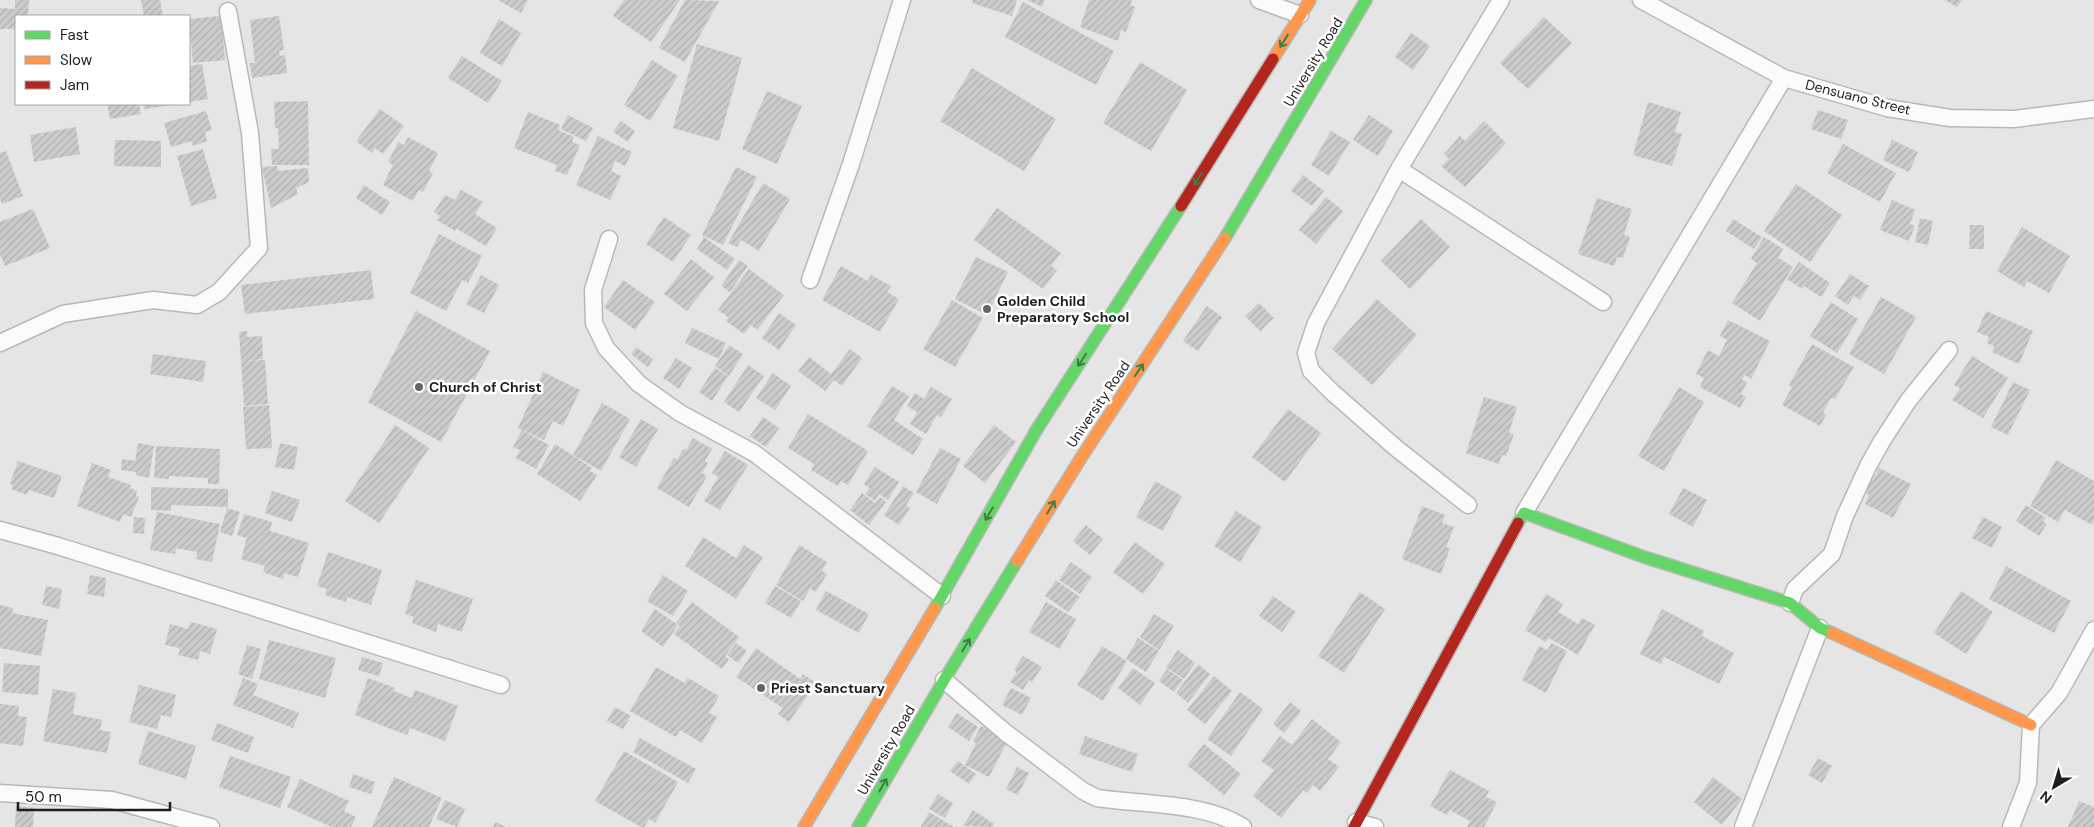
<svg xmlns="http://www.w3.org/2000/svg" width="2094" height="827" viewBox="0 0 2094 827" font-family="'DM Sans',sans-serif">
<defs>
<pattern id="building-hatch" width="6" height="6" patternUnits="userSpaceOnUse" patternTransform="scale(1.25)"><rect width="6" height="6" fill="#cccccd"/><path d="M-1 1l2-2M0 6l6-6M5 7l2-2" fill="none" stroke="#afafb0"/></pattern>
</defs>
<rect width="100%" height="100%" fill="#e5e5e6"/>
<path fill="url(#building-hatch)" d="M15 0H29L28 16H16V29H0V8L15 9Z
M141 0H160L163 16H144Z
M498 0H528L521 13Z
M624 0H680L651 42 613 16Z
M685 0 719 1 685 62 659 48Z
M973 0H1017L1012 16 972 3Z
M1027 0H1045L1042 7Z
M1089 0H1132L1130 5 1135 7 1126 32 1121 30 1118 41 1080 27Z
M1945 0H1962L1957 7Z
M1023 2 1114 51 1096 85 1005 37Z
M221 16 225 60 193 63 189 19Z
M279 16 284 50 279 51 280 56 285 55 287 73 252 78 250 63H255L250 20Z
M1544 17 1572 43 1528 89 1500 63Z
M499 19 521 33 502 66 480 53Z
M1411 33 1430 46 1413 70 1395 57Z
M697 44 742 58 719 141 673 128Z
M462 56 502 81 488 103 448 78Z
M652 60 678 76 650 121 624 105Z
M1140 62 1187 90 1151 151 1103 123Z
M202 64 208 99 189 102V66Z
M972 68 1056 119 1024 171 940 121Z
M767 91 802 106 777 164 742 149Z
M308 101 309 165H272L271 149H279L278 128H275L274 102Z
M1648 102 1681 112 1675 132 1682 134 1672 166 1633 155Z
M107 104H139L141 114 110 119Z
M143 104H172V105L144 109Z
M380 109 404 126 383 154 375 148 372 153 356 141Z
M1818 110 1848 120 1841 139 1811 129Z
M206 111 212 130 205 132 207 141 193 146 192 141 171 147 164 123Z
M528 112 560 125 558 130 574 137 572 142 580 145 567 175 555 171 557 165 514 148Z
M568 115 593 128 586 141 561 129Z
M1369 115 1393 131 1378 156 1353 140Z
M621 121 635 131 628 142 613 132Z
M1484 121 1506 143 1465 187 1441 166 1449 159 1444 154 1460 136 1465 141Z
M76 127 80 154 34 162 30 135Z
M1331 131 1350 142 1329 176 1311 165Z
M598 136 632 152 625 166 615 161 611 171 621 176 610 200 576 185Z
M408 137 438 153 429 171 433 173 423 192 419 190 413 201 383 185 393 165 388 162 398 142 404 145Z
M115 140 161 141V167L114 166Z
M1892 140 1918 152 1909 172 1883 160Z
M1843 144 1896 173 1880 202 1827 173Z
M203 149 217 198 191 206 177 156Z
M6 151 23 196 2 204 0 199V153Z
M277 166 278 171 308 168 309 182 296 188 298 194 271 208 262 167Z
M736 167 757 177 723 245 702 235Z
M1303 175 1324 191 1312 206 1291 191Z
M763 183 790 199 759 251 741 240 737 247 728 243Z
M1796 184 1842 215 1810 262 1764 231Z
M364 185 390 202 382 215 356 198Z
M461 190 483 202 475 214 497 228 486 246 457 229 455 231 437 220 440 216 434 212 445 195 455 200Z
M1326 197 1343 211 1316 244 1299 230Z
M1597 198 1632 209 1624 235 1630 237 1623 258 1617 257 1614 266 1578 254Z
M1892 200 1915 210 1910 224 1915 226 1909 241 1880 230Z
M997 208 1061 253 1051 266 1057 270 1043 289 974 240Z
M33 209 50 248 5 266 0 254V222Z
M664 217 691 235 673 262 646 244Z
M1920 218 1933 221 1928 245 1915 242Z
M1421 219 1450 247 1410 289 1381 261Z
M1733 219 1762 237 1754 249 1726 231Z
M1970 225H1984V249H1969Z
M2022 227 2070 256 2049 293 2027 281 2024 287 1997 271Z
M439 234 482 256 468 283 462 280 446 311 410 293Z
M704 237 735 259 727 270 697 249Z
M1764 237 1783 249 1778 258 1793 267 1760 321 1732 303 1757 263 1751 259Z
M976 257 1008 272 987 315 955 299Z
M691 259 714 277 687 311 664 294Z
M739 260 748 266 730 292 721 286Z
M1799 262 1830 283 1821 297 1804 286 1802 289 1787 279Z
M841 266 868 281 871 275 891 286 887 292 899 299 880 332 822 300Z
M749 269 784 295 757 330 751 325 744 334 726 321 728 317 718 310Z
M371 270 374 299 245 314 241 285Z
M1850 274 1869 286 1860 300 1854 296 1848 305 1835 296Z
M481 275 499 285 484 313 466 304Z
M623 280 655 302 635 330 604 307Z
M1881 297 1916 317 1884 374 1849 354Z
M1377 299 1417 335 1372 385 1332 349Z
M952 300 983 318 955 367 923 349Z
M1831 302 1858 319 1837 353 1810 336Z
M1259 303 1274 318 1260 331 1245 316Z
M1207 306 1222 317 1198 351 1183 341Z
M416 311 490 351 441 442 368 402Z
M1986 311 2033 331 2019 364 1992 352 1994 346 1987 343 1989 337 1977 332Z
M779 313 796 325 779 350 762 338Z
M1728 320 1770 341 1751 379 1745 375 1742 380 1747 382 1741 394 1746 397 1740 408 1700 387 1704 378 1696 374 1708 350 1719 356 1727 340 1720 336Z
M692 328 726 343 719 359 685 343Z
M247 331V337L262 336 263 359 245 361 265 360 268 404 244 406 239 332Z
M1812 344 1854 367 1835 399 1831 398 1823 412 1826 415 1820 426 1782 405 1792 387 1789 385Z
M729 345 743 354 729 376 715 366Z
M636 347 653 359 648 367 631 354Z
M850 349 862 358 842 386 834 380 825 391 798 371 809 357 831 374Z
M153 354 206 361 203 382 150 374Z
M1972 356 2008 378 1983 418 1952 400 1960 388 1954 385Z
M676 358 692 368 679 389 663 378Z
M748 365 764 376 739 412 724 402Z
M715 368 728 376 712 401 699 392Z
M543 372 580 390 563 426 553 421 544 440 518 428Z
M773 373 791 386 775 410 756 398Z
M2013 382 2030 390 2008 435 1991 427Z
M892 386 909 396 894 420 923 439 913 455 867 426Z
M931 387 952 399 941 417 937 415 926 434 910 424 917 412 907 406 915 393 924 399Z
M1679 387 1704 402 1664 471 1638 456Z
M1484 397 1517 407 1509 433 1514 434 1506 456 1502 455 1499 464 1466 453Z
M602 403 630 419 601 471 573 455Z
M269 405 272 448 246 449 243 407Z
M1288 409 1321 433 1285 482 1252 457Z
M808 414 868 451 848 485 841 481 838 486 811 470 814 464 788 448Z
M763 417 779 428 766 447 750 436Z
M641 419 658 429 636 467 619 457Z
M395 425 429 448 379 523 345 501Z
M994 425 1016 442 985 483 963 466Z
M522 430 549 445 536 469 516 458 520 450 513 447Z
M693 438 712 449 705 461 708 463 702 473 707 476 689 507 657 488 674 458 677 460 683 449 686 450Z
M138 443 154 446 149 478 136 475V472L121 470 122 459 135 461Z
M280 443 298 447 294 470 275 467Z
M555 444 592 468 590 471 597 475 580 501 537 474Z
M156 446 220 449 219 484H208V478L169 476V479L154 478Z
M940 448 961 459 937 504 916 492Z
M725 451 748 465 720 510 704 501 718 477 712 473Z
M2056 460 2094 481V520L2092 525 2065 510 2058 522 2030 506Z
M18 461 62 476 54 498 29 490 27 495 11 489 13 485 10 484Z
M92 463 111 470 108 477 131 485 130 488 137 491 136 496 139 497 131 517 123 514 120 522 77 506Z
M875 467 899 482 888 500 879 494 875 501 865 494 870 488 864 484Z
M1879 468 1911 484 1893 518 1865 504 1869 495 1859 490 1865 478 1872 482Z
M1155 481 1182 496 1163 531 1136 517Z
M903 486 914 493 906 505 910 508 899 525 884 515Z
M151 487 228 489V507L171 505V511L151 510Z
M1683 488 1707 500 1693 527 1669 514Z
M272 491 300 500 292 522 265 513Z
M862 493 875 503 880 497 886 502 869 525 850 510Z
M2026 505 2046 518 2043 521 2047 524 2039 536 2016 521Z
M1422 506 1445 515 1442 523 1454 527 1446 547 1450 548 1441 574 1402 559Z
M227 508 240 512 232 536 220 532Z
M1236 511 1262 527 1240 562 1214 546Z
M157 512 220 524 212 562 196 559 197 552 176 548 175 554 150 550Z
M244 514 272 522 270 531 309 543 298 577 284 573 283 579 263 572 265 566 241 559 247 538 237 535Z
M134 517 145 518 144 534 133 533Z
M1983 517 2002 527 1992 548 1972 538Z
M1086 525 1103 539 1090 555 1073 541Z
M703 537 736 558 744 545 763 557 736 599 685 566Z
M1135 542 1165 564 1143 594 1113 572Z
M799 545 827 562 822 571 827 574 816 592 810 589 803 601 776 585Z
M328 552 382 570 371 605 347 597 346 602 325 595 327 589 317 586Z
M1071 562 1092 577 1080 594 1059 580Z
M2006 566 2071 601 2054 633 1989 599Z
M90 575 106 578 104 597 87 594Z
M663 575 688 591 673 616 647 601Z
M416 580 473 599 462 632 438 624 436 632 412 623 414 617 405 614Z
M1056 580 1080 597 1068 612 1045 596Z
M46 586 62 589 59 609 42 605Z
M775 586 801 601 791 618 765 603Z
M826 591 869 614 859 633 816 610Z
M1961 591 1993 612 1966 654 1934 633Z
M1360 592 1385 609 1344 673 1318 656Z
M1546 594 1563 604 1558 612 1578 624 1582 618 1595 625 1578 655 1549 638 1546 642 1525 630Z
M1273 596 1296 612 1282 632 1259 616Z
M692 602 739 637 725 656 729 659 722 669 674 634 680 626 682 627 676 623Z
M1046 602 1076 619 1060 649 1029 632Z
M0 605 13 608 12 613 48 620 41 656 0 648Z
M655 609 678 625 663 647 641 631Z
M1662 609 1704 631 1702 636 1734 653 1719 684 1664 657 1661 664 1640 654Z
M1154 614 1174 626 1159 650 1140 637Z
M191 622 217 629 210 654 200 651 198 660 178 655 180 648 165 645 170 624 188 629Z
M1138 638 1159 651 1146 672 1126 659Z
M269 640 336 658 325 698 259 679Z
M736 643 747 651 738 663 727 655Z
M1551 643 1567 651 1546 693 1522 680 1539 646 1548 650Z
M247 645 261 649 252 679 238 674Z
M1102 646 1127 661 1103 701 1077 685Z
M756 648 800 679 803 674 816 683 789 722 778 714 783 708 736 677Z
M1178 650 1195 663 1184 679 1166 667Z
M1023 656 1042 667 1032 682 1029 680 1023 690 1010 682 1017 672 1014 670Z
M362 657 383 663 379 676 358 670Z
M4 663 40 666 38 695 2 692Z
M1198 664 1210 674 1188 703 1176 693Z
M656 667 685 683 688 678 719 696 709 713 717 717 702 743 680 730 676 737 630 711Z
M1133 668 1155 683 1140 705 1118 688Z
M1167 669 1183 680 1174 692 1159 681Z
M1214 676 1232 691 1205 724 1187 710Z
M243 678 258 684 253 695 299 713 293 728 233 705Z
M368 678 395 688 394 691 412 698 415 690 458 706 445 741 410 728 407 735 355 715Z
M139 685 176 695 171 717 161 715 157 729 129 722Z
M1011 688 1031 698 1022 715 1002 705Z
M53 689 76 693 73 714 102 720 100 730 111 732 107 753 43 741Z
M1240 692 1263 709 1231 756 1207 739Z
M1290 702 1301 711 1284 733 1273 724Z
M0 704 19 706 18 716 27 717 23 746 0 743Z
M615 707 631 716 623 729 607 721Z
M957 713 978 727 969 741 948 727Z
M1312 719 1341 742 1328 759 1339 767 1320 791 1313 785 1307 793 1303 790 1281 818 1253 796 1274 770 1261 761 1280 736 1292 745Z
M217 723 254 737 248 753 211 740Z
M981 726 1008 740 989 777 965 765 976 743 973 741Z
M148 731 196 746 186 779 138 764Z
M1085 736 1138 754 1132 772 1079 754Z
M640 738 696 769 688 783 633 752Z
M1204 744 1241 774 1224 795 1187 765Z
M624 751 678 782 655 823 649 819 644 827H641L595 801Z
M230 756 291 777 280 808 219 787Z
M1818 758 1832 766 1822 783 1808 775Z
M958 761 976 774 969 784 950 771Z
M1017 767 1029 773 1018 795 1006 789Z
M1450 770 1489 791 1486 797 1497 802 1484 827H1468L1467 826 1470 821 1450 810 1447 815 1430 806Z
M353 774 375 782 371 794 349 787Z
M394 777 442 798 429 827H372Z
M1713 777 1742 799 1722 825 1694 802Z
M300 779 349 801 344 811 356 817 351 827H332L287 807Z
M938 794 953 803 945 818 929 809Z
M445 800 465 809 457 827 436 819Z
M2079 801 2094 807V827H2068Z
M16 806 34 808 33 827H15Z
M973 810 994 824 992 827 963 826Z
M929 812 954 827H921Z
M495 822 506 827H493Z"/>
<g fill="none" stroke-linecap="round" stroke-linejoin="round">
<defs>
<path id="street" d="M1259 0 1300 15
M1641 0 1784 78 1887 108 1950 118 2014 119 2094 109
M1399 169 1603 302
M609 239 593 290 594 323 606 348 639 384 680 413 754 453 942 596
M810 280 851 164 902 0
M0 343 63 314 153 300 197 305 219 292 259 248 250 133 228 11
M1468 505 1396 448 1332 392 1311 371 1306 353 1316 323 1399 169 1501 0
M1524 513 1784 78
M0 530 58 546 501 685
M1790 603 1795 589 1832 554 1845 516 1868 466 1882 441 1908 401 1949 350
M944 680 1005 732 1083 791 1097 798C1143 805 1205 802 1243 827
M0 793 112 800 211 827
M1356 822 1375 827
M1743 827 1820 628
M2011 827 2028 783 2031 725 2059 693 2094 630"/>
<path id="fast" d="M1225 238 1366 0
M1518 523 1524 513 1644 557 1790 603 1820 628 1832 633
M935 608 1037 429 1181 206
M858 827 944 680 1017 561"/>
<path id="slow" d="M1273 59 1310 0
M1017 561 1079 461 1225 238
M1832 633 2031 725
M804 827 935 608"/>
<path id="jam" d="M1181 206 1273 59
M1354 827 1518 523"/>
</defs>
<use href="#street" stroke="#b8b8b9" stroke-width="19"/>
<use href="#fast" stroke="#b8b8b9" stroke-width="14"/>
<use href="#slow" stroke="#b8b8b9" stroke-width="14"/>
<use href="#jam" stroke="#b8b8b9" stroke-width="14"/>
<use href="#street" stroke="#fbfbfb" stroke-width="16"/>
<use href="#fast" stroke="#63d668" stroke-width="11"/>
<use href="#slow" stroke="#ff974d" stroke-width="11"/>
<use href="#jam" stroke="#b3261e" stroke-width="11"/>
</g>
<defs><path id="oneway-shaft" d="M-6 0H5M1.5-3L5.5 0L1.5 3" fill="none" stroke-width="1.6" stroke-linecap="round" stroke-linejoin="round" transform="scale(1.25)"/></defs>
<g stroke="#417a44">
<use href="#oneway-shaft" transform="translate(1284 41) rotate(122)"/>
<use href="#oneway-shaft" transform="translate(1198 179) rotate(122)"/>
<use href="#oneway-shaft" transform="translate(1082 360) rotate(123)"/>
<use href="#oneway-shaft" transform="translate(1139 370) rotate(-56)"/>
<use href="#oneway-shaft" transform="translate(1051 507) rotate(-59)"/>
<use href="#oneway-shaft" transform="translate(989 514) rotate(120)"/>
<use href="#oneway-shaft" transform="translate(966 645) rotate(-59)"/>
<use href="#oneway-shaft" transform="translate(883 785) rotate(-60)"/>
</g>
<g fill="#646465" stroke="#fff" stroke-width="2">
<circle cx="987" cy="309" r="5"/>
<circle cx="419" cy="387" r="5"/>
<circle cx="761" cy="688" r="5"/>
</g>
<g text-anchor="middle" stroke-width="5" stroke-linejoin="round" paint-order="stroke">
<g font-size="14" fill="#1f1e1f" stroke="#fff">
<text transform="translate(1313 62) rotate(-59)" y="5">University Road</text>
<text transform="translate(1858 97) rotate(14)" y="5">Densuano Street</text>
<text transform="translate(1098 404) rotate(-56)" y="5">University Road</text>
<text transform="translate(886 750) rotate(-60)" y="5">University Road</text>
</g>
<g font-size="14" font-weight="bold" fill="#1f1e1f" stroke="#fff" text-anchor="start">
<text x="997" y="306">Golden Child<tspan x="997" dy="16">Preparatory School</tspan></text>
<text x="429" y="392">Church of Christ</text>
<text x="771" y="693">Priest Sanctuary</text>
</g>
</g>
<rect x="15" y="15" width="175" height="90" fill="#ffffff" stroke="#a5a5a5"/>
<rect x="25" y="31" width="25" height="8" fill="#63d668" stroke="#a5a5a5"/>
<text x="60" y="40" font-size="15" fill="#1f1e1f">Fast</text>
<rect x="25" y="56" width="25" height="8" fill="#ff974d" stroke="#a5a5a5"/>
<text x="60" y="65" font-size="15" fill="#1f1e1f">Slow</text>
<rect x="25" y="81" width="25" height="8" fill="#b3261e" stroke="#a5a5a5"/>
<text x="60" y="90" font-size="15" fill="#1f1e1f">Jam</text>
<g transform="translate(2054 787) rotate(218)" stroke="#ffffff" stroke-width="4" paint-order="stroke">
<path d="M0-4L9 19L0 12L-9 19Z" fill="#1f1e1f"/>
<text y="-8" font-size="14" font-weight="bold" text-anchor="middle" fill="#1f1e1f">N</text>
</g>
<path d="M18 802v8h152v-8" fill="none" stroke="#1f1e1f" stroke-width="2.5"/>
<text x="25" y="802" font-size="15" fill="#1f1e1f" stroke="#ffffff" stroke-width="4" paint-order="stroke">50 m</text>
</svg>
